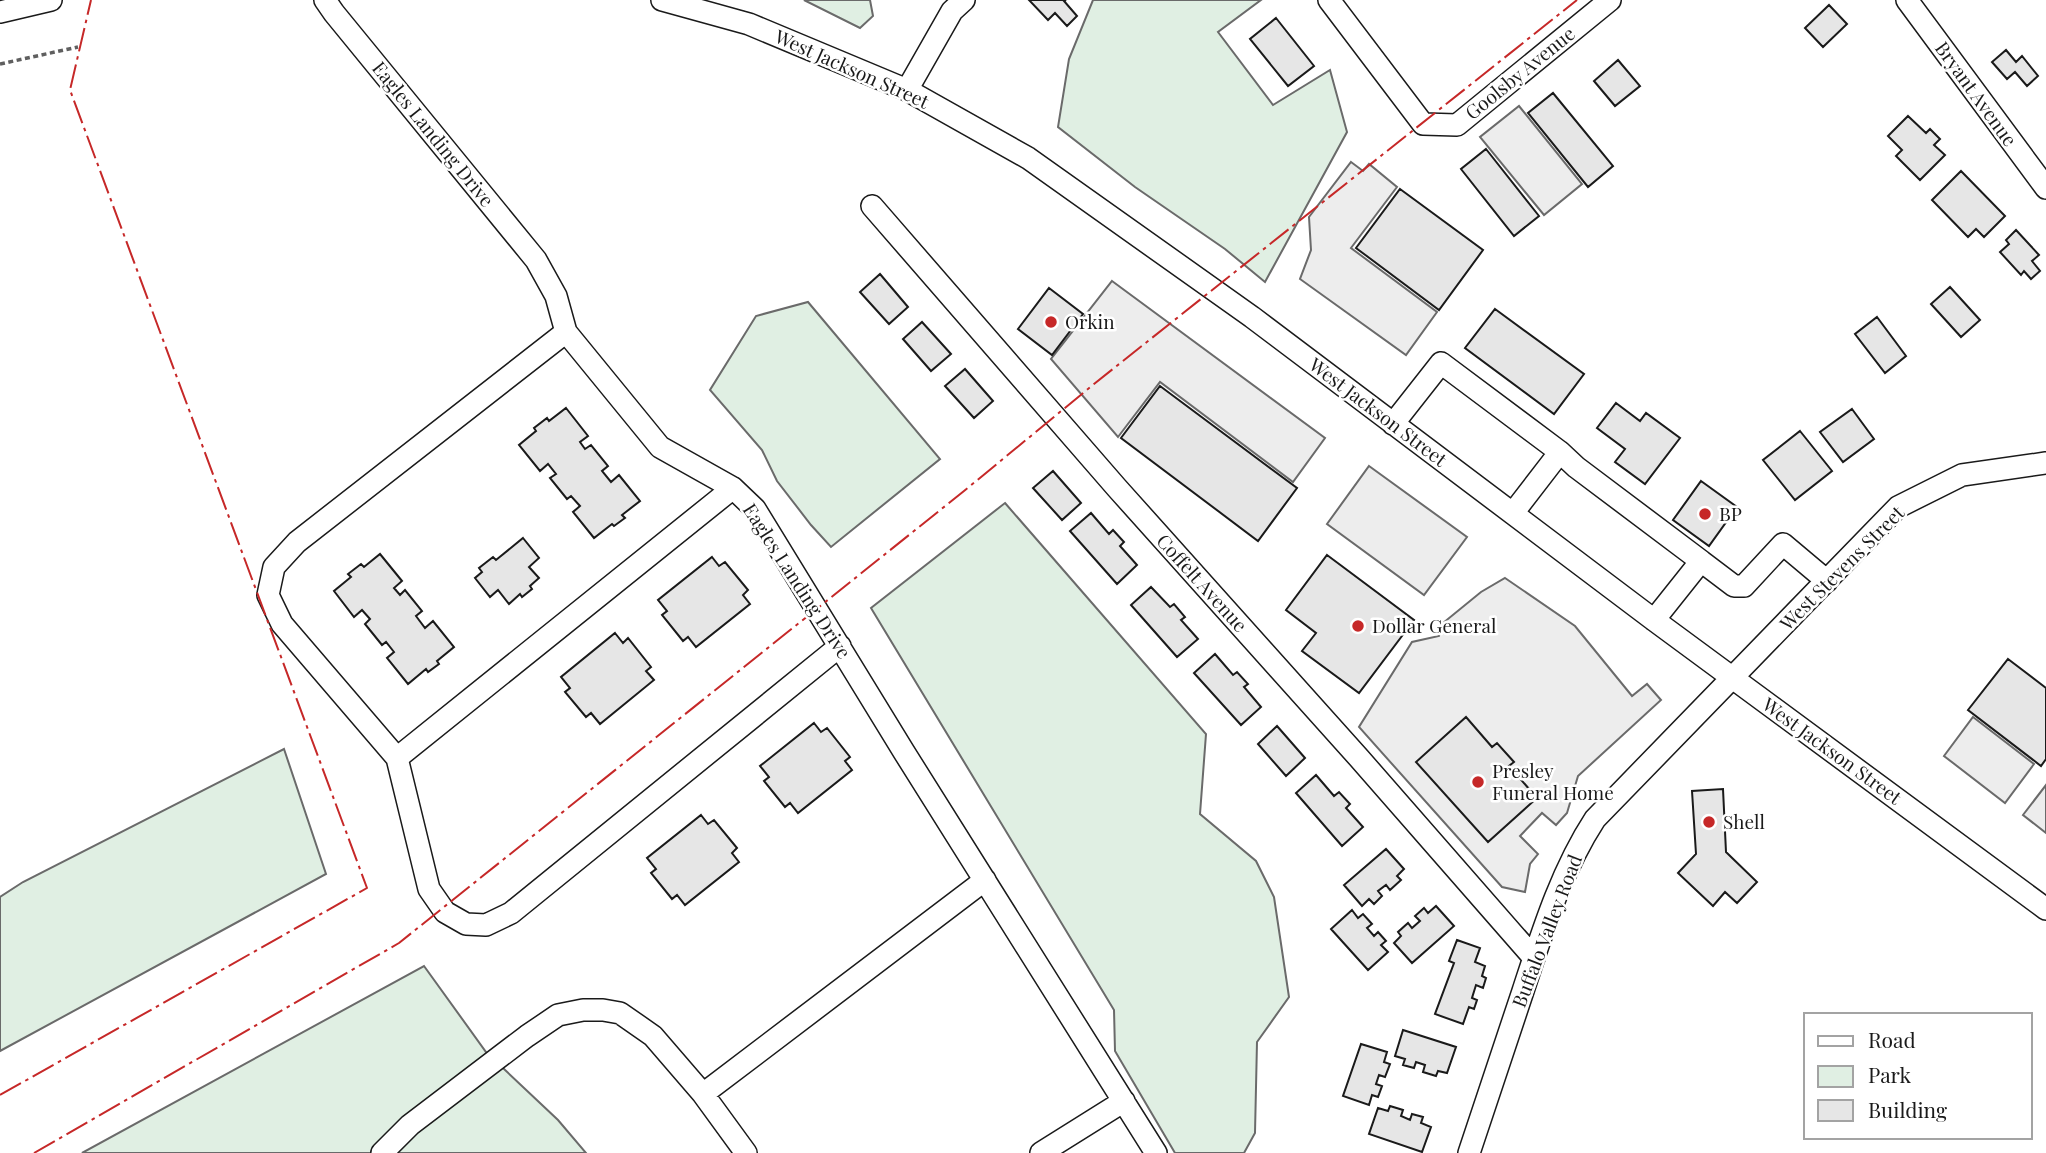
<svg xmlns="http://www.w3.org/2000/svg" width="2046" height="1153" viewBox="0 0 2046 1153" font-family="'Playfair Display',serif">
<rect width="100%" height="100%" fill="#fff"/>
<path fill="#e0efe3" stroke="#6a6a6a" stroke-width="2" d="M804 0H870L873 16 860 28Z
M1093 0H1261L1218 32 1273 105 1330 70 1347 132 1265 282 1225 249 1135 187 1058 127 1069 59Z
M808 302 940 459 831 547 811 525 777 481 762 450 710 390 756 316Z
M1005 503 1206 734 1200 814 1256 861 1274 897 1289 997 1257 1042 1255 1133 1244 1153H1175L1115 1051 1114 1010 871 608Z
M284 749 326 874 0 1051V897L23 882Z
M424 966 486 1052 558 1120 586 1153H82Z"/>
<path fill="#ededed" stroke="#6a6a6a" stroke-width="2" d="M1519 106 1582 184 1544 215 1480 137Z
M1351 162 1363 171 1369 164 1397 187 1351 248 1437 312 1406 355 1300 279 1311 250 1309 217Z
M1112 281 1325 438 1293 482 1160 382 1118 437 1051 359Z
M1369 466 1467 537 1424 595 1327 524Z
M1505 578 1575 626 1632 696 1647 684 1661 700 1578 776 1567 813 1556 825 1542 813 1520 836 1538 854 1530 864 1525 892 1502 887 1359 727 1412 642 1439 636 1443 623 1481 592Z
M1973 717 2034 764 2005 803 1944 756Z
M2046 785V833L2023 815Z"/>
<path fill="#e6e6e6" stroke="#1a1a1a" stroke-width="2" d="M1029 0H1066L1064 1 1077 16 1067 26 1055 13 1048 20Z
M1829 5 1847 24 1823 47 1805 28Z
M1276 18 1314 66 1288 86 1250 39Z
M2006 50 2016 62 2022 56 2038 76 2027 86 2015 72 2007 79 1992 62Z
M1618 60 1640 86 1615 106 1594 81Z
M1553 93 1613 166 1588 187 1528 113Z
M1908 116 1926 133 1930 129 1940 139 1934 145 1945 155 1920 180 1896 156 1902 150 1888 136Z
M1486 149 1539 216 1514 236 1461 169Z
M1961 171 2005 216 1984 237 1976 229 1968 237 1932 200Z
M1400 189 1483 250 1439 310 1356 248Z
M2016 230 2039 255 2032 261 2040 271 2031 279 2024 271 2021 275 2000 252 2009 244 2006 240Z
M880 274 908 307 889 324 860 292Z
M1950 287 1980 320 1961 337 1931 304Z
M1049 288 1083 314 1052 355 1018 329Z
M1495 309 1584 374 1554 414 1465 348Z
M1877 317 1906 356 1885 373 1855 334Z
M922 322 951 354 931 371 903 339Z
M965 369 993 401 974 418 945 386Z
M1160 386 1297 488 1258 541 1121 438Z
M1616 403 1640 421 1646 413 1680 438 1645 484 1615 462 1625 449 1597 428Z
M566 408 588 436 580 442 585 449 591 445 608 466 602 471 611 482 619 475 640 501 622 515 625 518 614 526 612 524 594 538 573 512 580 506 571 496 567 499 550 478 556 474 548 464 540 471 519 445 536 431 534 428 547 418 549 421Z
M1852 409 1874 439 1843 462 1820 432Z
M1800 431 1832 471 1795 500 1763 460Z
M1053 471 1081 503 1062 520 1033 488Z
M1701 481 1737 507 1709 546 1673 520Z
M1091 513 1109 534 1113 530 1124 542 1120 546 1137 565 1117 584 1070 531Z
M523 538 539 558 529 567 539 578 530 586 532 589 522 597 520 594 509 604 498 590 490 597 475 578 482 572 479 568 493 557 496 560Z
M380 554 402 581 394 588 400 595 405 590 422 611 416 616 425 628 433 621 454 647 437 661 439 664 428 672 426 669 408 684 387 658 394 652 386 642 382 645 365 624 370 619 362 610 354 617 334 591 351 577 348 574 361 564 364 567Z
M1327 555 1414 620 1359 693 1302 651 1316 633 1286 610Z
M712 557 719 566 725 562 748 590 743 595 750 604 696 647 688 637 683 641 662 615 667 611 658 600Z
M1151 587 1170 607 1174 604 1185 617 1181 620 1198 639 1177 657 1131 605Z
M615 633 623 643 628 638 651 667 646 671 654 680 600 724 591 713 586 717 565 692 570 688 561 677Z
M1215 654 1233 675 1237 672 1248 684 1244 687 1261 707 1241 725 1194 673Z
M2008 659 2046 688V759L2041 766 1968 710Z
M1466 717 1492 747 1497 743 1514 762 1509 766 1537 798 1488 842 1416 762Z
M814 723 821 732 827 728 850 757 845 761 852 770 798 813 790 803 785 807 764 781 769 777 760 766Z
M1277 726 1305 758 1286 776 1258 744Z
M1316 775 1334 796 1339 792 1350 804 1346 808 1363 827 1342 846 1296 793Z
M1723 789 1726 852 1757 882 1737 903 1725 892 1713 906 1678 873 1696 854 1692 791Z
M701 815 708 824 714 820 737 848 732 853 739 862 685 905 677 895 672 899 651 873 656 869 647 858Z
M1386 849 1404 869 1397 876 1401 880 1390 890 1386 885 1378 891 1382 896 1374 904 1369 899 1362 906 1344 885Z
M1436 906 1454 926 1412 963 1394 943 1401 936 1398 932 1408 923 1412 928 1420 921 1415 916 1424 908 1428 913Z
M1352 910 1358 918 1363 914 1372 924 1367 928 1374 936 1378 932 1386 941 1381 945 1388 952 1368 970 1331 929Z
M1457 940 1480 948 1475 962 1485 966 1482 976 1486 978 1483 988 1476 985 1472 998 1477 1000 1474 1009 1469 1007 1463 1024 1435 1014 1454 963 1449 961Z
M1403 1030 1456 1047 1447 1073 1438 1071 1436 1076 1423 1072 1425 1065 1416 1062 1414 1068 1403 1065 1405 1059 1395 1056Z
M1361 1044 1387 1052 1384 1062 1390 1064 1385 1077 1379 1075 1376 1084 1382 1086 1378 1097 1372 1095 1369 1105 1343 1096Z
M1390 1106 1403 1110 1401 1116 1410 1120 1412 1114 1423 1117 1421 1123 1431 1127 1422 1152 1369 1134 1378 1108 1388 1111Z"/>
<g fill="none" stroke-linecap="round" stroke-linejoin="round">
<defs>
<path id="minor" d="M325 0 334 13 536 260 556 296 566 332 660 447 733 488 755 509 904 752 1156 1153
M662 0 749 24 907 90 1028 158 1252 317 1654 620 2046 909
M1329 0 1423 124 1457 125 1610 0
M1907 0 2046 188
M0 12 51 0
M907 90 952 11 964 0
M872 206 1117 488 1359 758 1534 958
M566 332 297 542 274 567 268 595 282 624 397 758 429 889 445 912 466 924 486 925 511 913 840 646
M1393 424 1441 363 1560 452 1513 513
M1560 452 1576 467 1701 561 1654 620
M1701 561 1734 586H1744L1783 544 1827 581
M397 758 733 488
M703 1094 985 880
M382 1153 410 1125 527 1036 558 1015 583 1010H603L620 1013 653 1036 703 1094 746 1153
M1041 1153 1124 1101
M1469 1153C1487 1099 1505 1045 1523 991 1542 933 1561 871 1595 819L1898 507 1962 475 2046 463"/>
</defs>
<use href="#minor" stroke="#1a1a1a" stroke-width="24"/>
<path stroke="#5f5f5f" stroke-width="3.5" stroke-dasharray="5 3.5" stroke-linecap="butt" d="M0 64 78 47"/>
<use href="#minor" stroke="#fff" stroke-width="21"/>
<path stroke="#c62828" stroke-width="2" stroke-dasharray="24 5 3.5 5" stroke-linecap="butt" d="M0 1095 367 888 70 90 91 0
M34 1153 399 943 964 491 1094 384 1577 0"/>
</g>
<g fill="#c62828" stroke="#fff" stroke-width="2.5">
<circle cx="1051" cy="322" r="7"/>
<circle cx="1705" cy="514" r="7"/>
<circle cx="1358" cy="626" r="7"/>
<circle cx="1478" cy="782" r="7"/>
<circle cx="1709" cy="822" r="7"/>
</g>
<g text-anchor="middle" stroke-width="5" stroke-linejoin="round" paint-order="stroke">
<g font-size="19" fill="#1a1a1a" stroke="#fff">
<text transform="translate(852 69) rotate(24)" y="7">West Jackson Street</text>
<text transform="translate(1520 73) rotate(-39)" y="7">Goolsby Avenue</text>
<text transform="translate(1976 94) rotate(54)" y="7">Bryant Avenue</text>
<text transform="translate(433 134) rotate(51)" y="7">Eagles Landing Drive</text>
<text transform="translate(1378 412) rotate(37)" y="7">West Jackson Street</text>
<text transform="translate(1842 568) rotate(-45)" y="7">West Stevens Street</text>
<text transform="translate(797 581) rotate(57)" y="7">Eagles Landing Drive</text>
<text transform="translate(1202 583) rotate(48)" y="7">Coffelt Avenue</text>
<text transform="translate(1832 751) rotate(36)" y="7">West Jackson Street</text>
<text transform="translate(1547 931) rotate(-69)" y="7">Buffalo Valley Road</text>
</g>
<g font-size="19" fill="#1a1a1a" stroke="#fff" text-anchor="start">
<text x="1065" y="329">Orkin</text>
<text x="1719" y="521">BP</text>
<text x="1372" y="633">Dollar General</text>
<text x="1492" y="778">Presley<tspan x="1492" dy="22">Funeral Home</tspan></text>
<text x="1723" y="829">Shell</text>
</g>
</g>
<rect x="1804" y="1013" width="228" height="126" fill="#ffffff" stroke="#a3a3a3" stroke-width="2"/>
<rect x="1818" y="1036" width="35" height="10" fill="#ffffff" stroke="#a3a3a3" stroke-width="2"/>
<text x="1868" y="1048" font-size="21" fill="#1a1a1a">Road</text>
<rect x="1818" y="1066" width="35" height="21" fill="#e0efe3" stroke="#a3a3a3" stroke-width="2"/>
<text x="1868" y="1083" font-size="21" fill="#1a1a1a">Park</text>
<rect x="1818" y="1100" width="35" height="21" fill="#e6e6e6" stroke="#a3a3a3" stroke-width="2"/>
<text x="1868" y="1118" font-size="21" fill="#1a1a1a">Building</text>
</svg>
